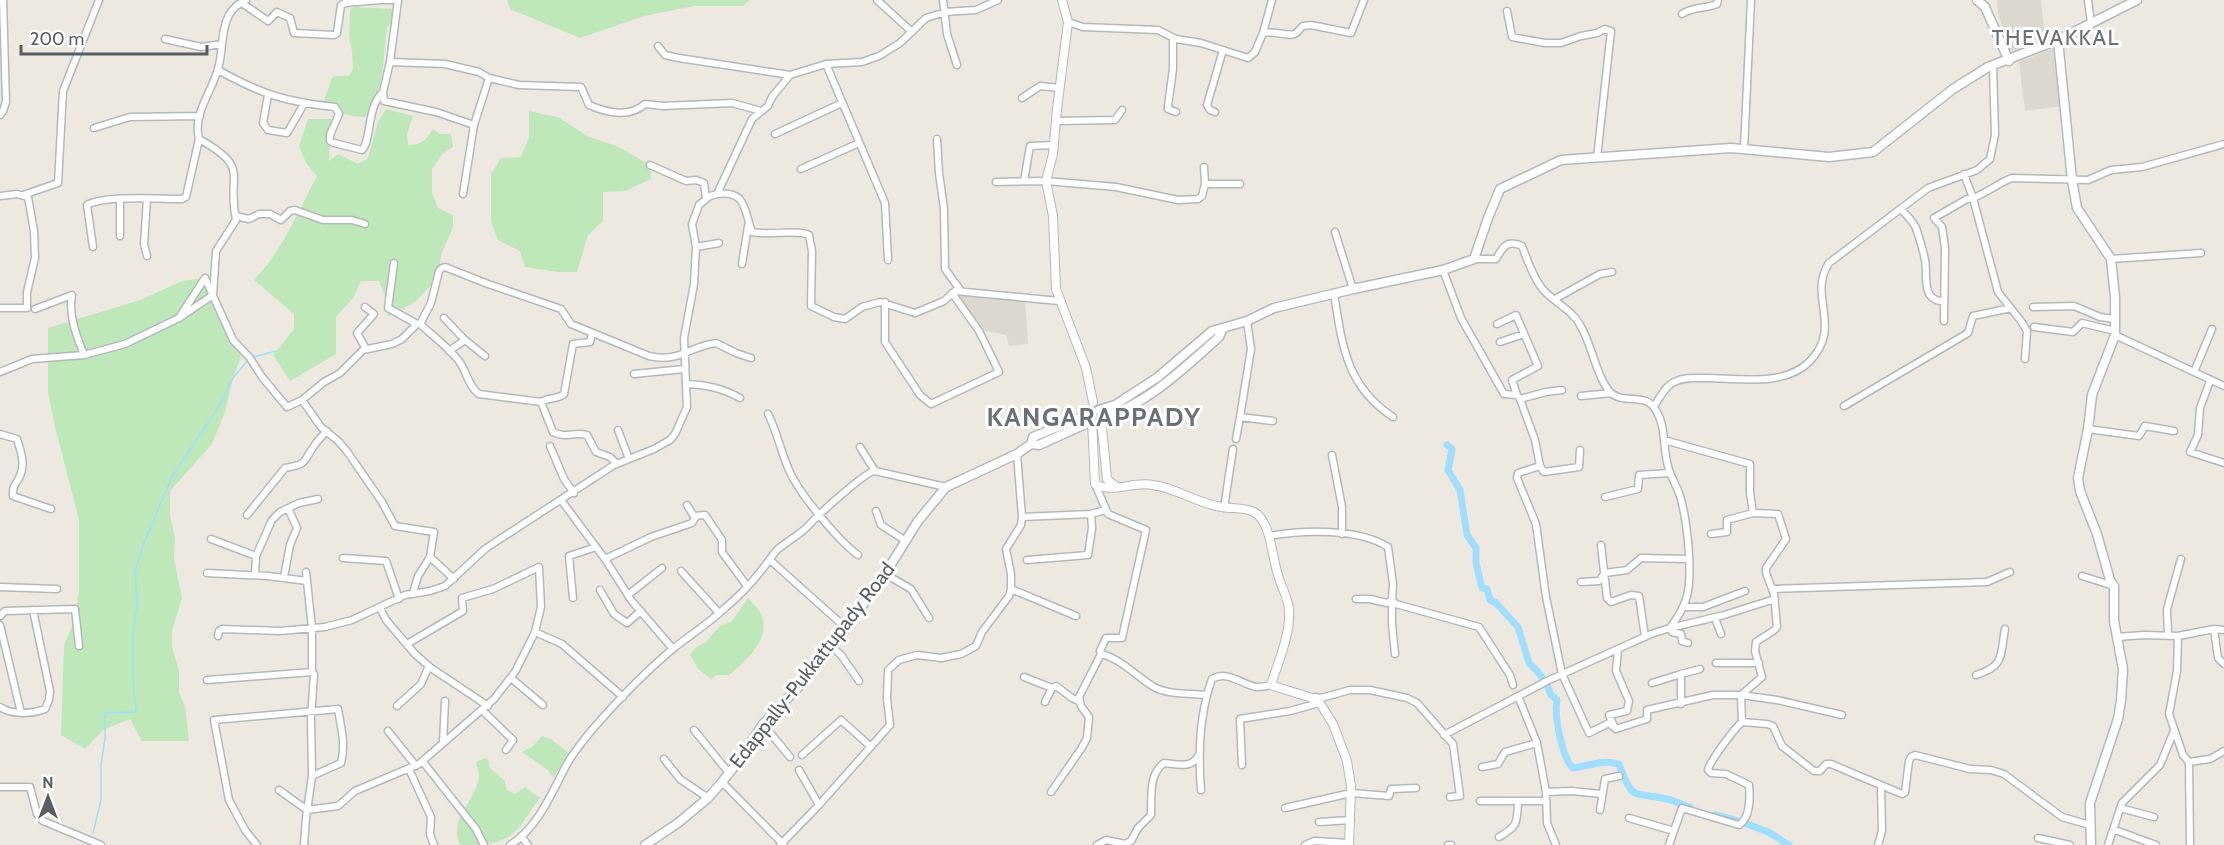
<svg xmlns="http://www.w3.org/2000/svg" width="2224" height="845" viewBox="0 0 2224 845" font-family="Cabin,sans-serif">
<rect width="100%" height="100%" fill="#eee9e0"/>
<path fill="#ddd8cf" d="M1997 0H2041L2045 40 2010 51 1998 14Z
M2055 48 2062 106 2025 111 2019 62Z
M958 292 1025 298 1028 344 1009 346 1006 335 982 330 958 297Z"/>
<path fill="#bee8ba" d="M507 0H750L743 6H694L644 16 580 38 510 9Z
M355 7 393 9V17L387 28 382 76 375 100 366 117C353 117 330 113 324 100L333 76H349L353 69 352 51 349 36 350 9Z
M386 109 413 116 407 134 408 145C422 145 426 140 433 129L440 134H451L453 147 444 152 432 169V193L438 208 453 215V228L442 252 437 279 415 302 388 316 387 301 379 281H361L353 298 336 317V354L290 381 273 355 294 329V314L254 280C282 251 298 212 317 176L306 163 299 146 308 119H333C333 134 329 146 329 161L338 154 358 164 368 158 378 122Z
M529 111 558 117 587 136 617 146 650 165 651 179 625 191 603 192V221L588 235 577 272H558L525 267 520 251 498 240 491 222V174L501 158 521 157 529 137Z
M205 278 212 305 232 332 241 357 233 378 225 412 212 444 170 491V515L175 539 174 559 182 598 172 630V647L179 671V693L185 706 189 741H142L130 719 103 730 85 749 61 735 64 645 74 622 79 591V520L55 427 48 392V328L140 300 182 281Z
M748 598C752 603 760 610 762 616 770 640 745 662 729 675H717L711 679 698 669 690 655 695 648 706 642 720 626 732 621Z
M542 736 552 740 569 753 553 778 548 770 522 752 532 747Z
M485 758 489 761V767L505 781 507 790 515 794 525 787 540 798C533 806 528 816 521 825 506 845 483 845 460 845 448 818 477 800 479 776 479 772 477 766 476 762Z"/>
<g fill="none" stroke-linecap="round" stroke-linejoin="round">
<path stroke="#9fdeff" stroke-width="1.5" d="M253 357 276 351
M93 833 101 800V765L105 738V713L136 712 133 679V639L137 603 135 572 143 545 172 477 218 408 233 378 247 361"/>
<path stroke="#9fdeff" stroke-width="7" d="M1447 445 1452 449 1448 470 1460 490 1467 535 1476 548V563L1482 588 1487 589 1490 600 1496 603 1518 627 1529 663 1538 672 1547 685 1551 695 1557 700C1554 715 1562 758 1573 768 1589 766 1602 759 1619 764 1633 803 1633 791 1667 799 1675 801 1683 805 1690 807
M1715 815C1733 819 1751 825 1768 832 1775 835 1781 841 1789 845"/>
<defs>
<path id="minor" d="M384 0H398
M398 0 390 62 383 92 384 101 436 112 474 125
M877 0 912 32
M943 0 947 34 957 65
M2088 0 2091 23
M242 3 268 21 277 12 290 18 294 33 334 35 337 33 341 5 345 3 381 0
M1507 11 1512 37 1545 43H1561L1581 36 1597 33 1605 29 1611 31 1597 158
M1682 14C1694 6 1705 9 1717 4L1718 0
M1068 22 1083 27 1158 30 1176 39 1201 43 1248 58 1255 52 1263 33C1272 30 1291 38 1296 33 1299 31 1300 28 1303 26L1311 25 1351 33 1364 0
M1263 33 1272 0
M1173 38V69L1168 106V109L1176 112
M165 39 201 47 222 44
M658 46 665 55 679 58 790 75
M390 62 445 64 479 72 489 78 519 85 581 87 589 105C608 113 629 118 645 104L663 106 732 103 761 111
M826 64 885 203 888 260
M218 70C261 94 286 102 335 107L339 114 330 135V141L334 143 362 150C372 140 366 108 383 92
M268 95 263 123 268 130 287 133 304 104
M1022 98 1040 86 1060 88
M1215 112 1210 110 1207 105 1223 50
M0 115 3 111 6 102 3 0
M1056 121 1115 120 1122 110
M94 128 130 117 200 116
M775 134 842 103
M937 139 939 173 944 209 945 269 961 291
M1744 149 1751 0
M650 165 686 181 696 180 704 183 706 199
M801 169 859 143
M1024 181 1030 146 1054 145
M996 182 1046 181 1116 187 1178 200 1198 199 1202 196 1205 184 1204 167
M1205 184H1240
M463 194 474 125 489 78
M717 194C747 190 744 211 752 232 770 236 795 229 809 235L812 251 811 306 834 317 845 319 862 307 880 302 915 313 944 301 955 291 1059 301
M23 195 58 183 63 91 99 0
M0 196 17 194 28 197 34 231 35 258 27 292V308H0
M1901 209C1906 215 1913 221 1916 228 1919 237 1923 250 1925 260 1928 274 1921 298 1940 301
M236 216 249 219 259 214H270L281 220 290 211 295 210 323 220H352L365 224
M1335 232 1353 289
M120 236V199
M93 247 87 205C106 195 158 199 182 199L186 197 199 139
M696 247 719 243
M147 256 144 244 147 199
M2111 259 2201 253
M394 263 388 308 417 324
M742 264 748 226
M1443 270 1461 318 1504 394 1517 395 1520 399 1535 440 1540 466 1544 472 1579 467 1580 450
M1334 293C1342 345 1346 386 1393 417
M213 295 216 251 236 220C226 172 252 169 199 139 192 112 214 90 219 65 223 48 221 30 229 15 233 7 239 4 246 0
M1555 299 1600 274 1612 272
M885 302V342L920 395 931 404 999 372 979 331 952 293
M365 307 374 314 357 333 366 349
M2033 307 2074 306 2100 317 2115 319
M35 309 72 295C68 315 77 337 84 355
M179 318 205 278 233 340 250 358 262 377 287 407 302 400 321 427 338 441 346 450 382 502 395 526 434 532 430 557 454 579
M444 318 465 340
M1247 321 1251 349 1240 417 1273 421
M1944 321 1945 248 1942 227 1934 218 1967 199 1973 198 1964 174
M420 324 431 303 439 271 442 268 445 267 488 284 561 309 571 324 649 356C679 363 691 346 716 343L736 353 751 358
M1497 324 1516 315 1538 366 1512 380 1517 395
M2034 327 2073 332 2082 323 2115 331
M2115 335 2224 386
M1500 342 1524 334
M449 351 465 340 485 356
M2025 359 2027 331 2021 321 1998 292 1973 198C1987 193 1998 183 2012 178L2088 180 2111 170 2142 167 2224 144
M0 372 32 359 84 355 125 344 179 318 213 295
M2194 372 2212 329
M634 374 684 369
M2210 381 2200 408 2198 435 2190 452 2224 463
M686 384C707 385 722 388 740 398
M1581 396 1611 393
M1520 399 1546 392 1562 390
M302 400 324 382 340 373 363 350 392 344 402 339 417 324H420C433 336 448 347 459 361 467 372 468 386 479 394L541 402 553 432C567 439 573 431 587 435L596 452 610 457 617 464
M541 402C548 397 557 400 564 394L573 344 590 342 592 333
M1654 406C1660 398 1665 386 1674 382 1684 377 1695 378 1706 378 1737 378 1784 387 1809 362 1844 327 1807 296 1829 263L1928 188 1977 170 1990 159 1995 135 1993 66
M1844 406 1968 333 1973 316 2011 308
M768 414C779 435 782 460 794 480 806 501 839 541 858 555
M2088 429 2139 436 2145 426 2174 431
M618 430 629 459
M0 434 17 439C21 452 26 465 19 478 14 487 13 485 13 496L51 509
M1236 439 1240 417
M550 446 564 479 574 493
M860 447 875 471 946 487
M1332 455 1342 507V534
M1540 466 1518 473 1517 478 1536 524 1546 597 1562 674 1589 733 1609 723 1616 729 1647 719V710L1713 695H1741L1762 677 1755 651 1756 642 1773 631 1777 627 1774 594 1766 573V568L1786 539 1778 514 1753 513 1750 493V464L1664 440
M1095 484 1108 514 1146 530 1122 638H1106L1100 651 1101 654
M1605 497 1638 489 1639 475 1670 473
M561 500 605 559 631 600 673 649
M1224 508 1233 449
M876 511 881 525 906 541
M247 515 285 468C308 464 302 463 314 446 317 441 322 436 327 431
M694 516 705 515 722 540V552L747 586
M1022 517 1091 514 1105 510
M1711 534 1727 532V520L1753 513
M1269 536C1304 530 1358 528 1388 547L1393 584 1392 600 1396 604 1479 627 1510 675 1513 685
M211 539 256 556
M1601 545 1607 598 1611 602 1631 595 1639 596 1645 637
M343 558 386 561 399 599
M605 559 651 537 692 523 695 518 687 505
M770 560 846 628
M1027 560 1088 555 1092 528 1091 514
M681 571 719 613
M207 573 268 576 307 581
M885 574 911 589 929 618
M255 575 256 556 272 520 280 512 299 503 318 499
M2082 576 2114 586
M284 577 290 545 297 528 288 508
M1581 582 1599 581 1605 573 1627 570 1641 558 1688 559
M0 587 57 589
M1011 589 1076 616
M1772 589 1987 582 2010 572
M600 590 614 614 627 623 641 611
M413 593 418 576 430 557
M628 595 662 568
M573 598 569 556 596 547
M1356 599H1370L1387 603 1392 600V624L1395 654
M1683 607H1703L1745 591
M380 608 386 620 415 654 431 668 488 706
M0 616 5 611 75 609 79 646
M1715 618 1721 634
M0 625 21 713
M1670 628 1724 615 1775 599
M1670 628 1672 632 1681 634 1682 641 1688 643
M2214 629 2218 658 2224 664
M535 632 562 644 623 697
M2168 635 2167 609 2181 559
M218 636 219 631 222 629 280 631 325 627 352 620 405 595 430 591 445 586 485 549 500 539 614 465 654 449 670 440 675 434 687 407 684 338 694 284 696 247 692 224 699 205 710 196 717 194 752 119 768 106 772 97 790 75 826 64 862 62 879 56 900 43 926 18 945 12 976 10 998 0
M2178 636 2177 671 2169 714 2183 755 2189 762 2190 845
M2117 637 2144 635 2178 636 2214 629 2224 630
M831 646 841 655 859 681
M1716 663H1759
M1976 675C2005 666 2000 656 2005 629
M1024 677 1052 688 1056 686 1072 698 1079 701
M511 678 543 705
M207 680 312 672
M1652 683 1681 674
M1518 696 1537 743 1546 792 1547 823 1556 845
M1315 697 1321 698 1350 690H1370L1407 698 1417 703 1453 744 1460 796 1450 797
M1045 702 1052 688
M1681 704V674L1700 669
M397 706 421 684 429 666
M0 707C11 715 32 714 45 709L49 700 50 691 33 610
M483 711 513 740 506 750
M1742 722 1741 695 1777 700 1842 715
M763 724 790 757
M1614 726 1609 715 1627 711 1629 701 1616 671 1618 649
M694 730 729 773
M388 731 416 766
M1444 735 1547 681 1651 634 1670 628C1677 618 1684 608 1687 596 1693 572 1687 519 1680 496 1677 486 1670 476 1668 466 1662 446 1667 427 1655 409 1645 392 1623 405 1610 392 1596 376 1592 344 1580 325 1571 308 1552 302 1541 287 1532 275 1527 259 1522 246 1507 239 1503 247 1496 259H1474
M443 743 445 701
M802 755 841 720 871 747
M664 759 680 779 708 798
M423 762 476 829 484 845
M2189 762 2210 759 2224 751
M1242 765 1240 719 1290 711 1319 703
M1482 767 1498 764 1505 752 1537 743
M409 769 431 817 430 834 434 845
M799 770 819 805
M722 782 784 845
M0 787H30L37 814 43 821 101 845
M279 790 307 810 338 806 355 791 419 764 494 699 515 672 535 632 541 607 539 567 493 589 462 598 463 611 407 644
M1201 790C1198 753 1199 715 1212 679 1227 670 1241 684 1256 687 1261 687 1267 686 1271 685
M1051 792 1081 749 1087 738 1089 717 1081 706 1079 697 1101 654C1120 658 1137 677 1154 687 1168 695 1190 693 1206 695
M1546 792 1571 791 1602 794
M1480 801H1546
M1285 808 1351 793 1389 796 1391 789 1416 788
M2120 808 2154 817
M1600 810 1605 779 1619 776
M1629 818 1674 831
M1319 822 1351 820
M2115 830 2156 845
M521 836 528 845
M1499 837C1518 826 1517 823 1518 802
M2038 838 2070 845
M257 845 245 830 229 800 214 720 338 709C341 728 346 744 341 763L312 776
M304 845 306 818 312 776 311 718 314 674 312 672V628L306 572
M510 845C538 828 552 792 567 764 573 753 583 741 591 731 616 702 645 672 675 647 692 634 710 622 725 608 738 597 750 585 760 572 766 565 771 557 777 550 787 541 800 535 809 525 818 515 866 471 875 471
M780 845 819 805 890 725 887 699 888 670 899 660 917 655 941 658 961 654 976 646 982 632 1009 596 1011 589V574L1006 549 1021 525 1022 517 1017 454
M1097 845 1106 840 1125 844 1131 841 1138 828 1151 815C1152 797 1148 775 1164 763 1176 764 1192 769 1198 756
M1305 845 1314 841 1349 843
M1448 845H1451
M1669 845 1682 808 1739 825C1751 817 1750 797 1749 785L1726 774 1711 773 1708 770C1710 761 1734 729 1742 722L1767 724 1773 726 1782 746 1814 771H1820L1826 764H1831L1902 794 1905 792 1909 761 1911 757 1915 755 1970 769 1991 770 2004 774 2062 817 2090 825
M1878 845 1882 831 1881 787
M2108 845 2122 803 2160 765 2174 731"/>
<path id="tertiary" d="M1062 0 1068 22 1057 109 1053 154 1046 181 1053 216 1056 289 1086 368 1093 402
M1101 418 1107 479 1117 487
M1092 421 1095 484C1113 494 1133 481 1153 485 1177 488 1198 504 1222 507 1233 509 1244 507 1254 512 1271 521 1272 558 1278 575 1281 586 1288 598 1289 609 1291 634 1278 662 1271 685L1318 700 1333 724 1347 761 1351 786 1349 845"/>
<path id="secondary" d="M1977 0 1985 7 2009 61
M2058 40 2072 180 2077 208 2111 259 2115 297V335L2092 395 2088 429 2078 478 2080 491 2097 534 2110 580 2114 586V621L2123 669 2121 701 2118 719 2090 803 2091 845
M1099 410 1115 405 1158 377 1212 331 1247 321 1274 308 1353 289 1443 270 1474 259 1488 218 1500 189 1561 160 1731 148 1829 157 1873 152 1953 89 1988 67 2058 40 2137 0
M1101 418C1148 404 1183 369 1219 337L1222 330
M1031 444 1039 445 1092 421
M645 845 678 823 708 798 722 782 740 759 763 724 807 678 846 628 885 574 918 521 946 487 1017 454 1031 444 1033 437 1089 414"/>
</defs>
<use href="#minor" stroke="#b4b8bc" stroke-width="9"/>
<use href="#tertiary" stroke="#b4b8bc" stroke-width="10"/>
<use href="#secondary" stroke="#b4b9bf" stroke-width="11"/>
<use href="#minor" stroke="#fff" stroke-width="6"/>
<use href="#tertiary" stroke="#fff" stroke-width="8"/>
<use href="#secondary" stroke="#fff" stroke-width="8"/>
</g>
<g text-anchor="middle" stroke-width="6" stroke-linejoin="round" paint-order="stroke">
<g font-size="20" fill="#595e63" stroke="#fff">
<text transform="translate(812 665) rotate(-52)" y="7">Edappally-Pukkattupady Road</text>
</g>
<g font-size="22" letter-spacing="1.5" fill="#6a7075" stroke="#fff">
<text x="2056" y="45">THEVAKKAL</text>
</g>
<g font-size="26" font-weight="bold" letter-spacing="1.5" fill="#6a7075" stroke="#fff">
<text x="1094" y="426">KANGARAPPADY</text>
</g>
</g>
<g transform="translate(48 797)" stroke="#ffffff" stroke-width="4.5" paint-order="stroke">
<path d="M0-4.5L10 22L0 15L-10 22Z" fill="#595e63"/>
<text y="-9" font-size="16" font-weight="bold" text-anchor="middle" fill="#595e63">N</text>
</g>
<path d="M21 45v9h186v-9" fill="none" stroke="#595e63" stroke-width="3"/>
<text x="30" y="45" font-size="18" fill="#595e63" stroke="#ffffff" stroke-width="4.5" paint-order="stroke">200 m</text>
</svg>
